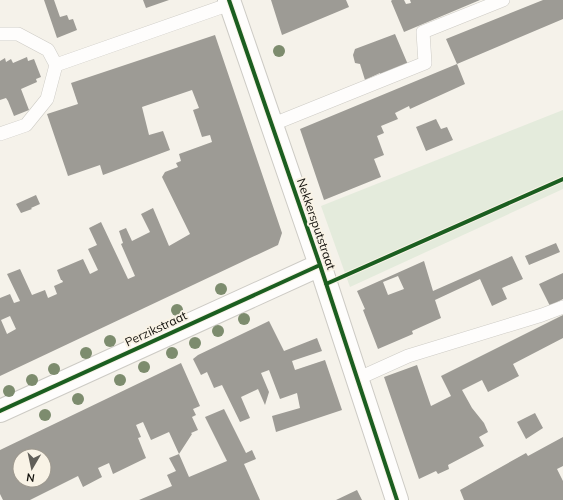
<svg xmlns="http://www.w3.org/2000/svg" width="563" height="500" viewBox="0 0 563 500" font-family="Mulish,sans-serif">
<rect width="100%" height="100%" fill="#f5f2ea"/>
<path fill="#e4ebdc" d="M563 110V189L350 287 321 206Z"/>
<path fill="#9d9b95" fill-rule="evenodd" d="M44 0H54L60 17 67 15 69 20 73 19 77 30 57 38Z
M143 0H169L146 8Z
M271 0H346L349 7 282 35Z
M392 0H404L406 4 411 3 410 0H480L404 32 391 1Z
M543 0H563V19L457 64 446 39Z
M395 34 409 67 381 78 380 73 365 80 360 64 355 63 353 55 355 49Z
M215 35 282 233 278 245 0 376V298L10 294 14 303 20 301 7 274 20 269 32 295 45 290 48 298 57 294 54 286 63 282 62 280H61L57 270 83 259 90 274 98 270 88 249 97 245 89 228 101 222 128 279 135 276 121 244 123 243 119 231 126 228 132 241 150 232 141 214 153 208 169 246 190 234 162 177 165 172 178 167 176 163 181 161 179 154 212 142 210 135 202 137 193 110 199 108 192 90 142 107 149 135 163 131 170 150 103 175 100 165 68 176 47 114 78 104 71 83ZM10 316 16 329 7 334 1 320Z
M27 57 28 61 34 59 41 77 36 79 37 82 21 89 29 110 14 116 8 101 6 98 0 100V61L5 58 6 62 11 59 13 63Z
M457 64 465 84 410 109 409 106 395 113 398 119 381 126 384 133 377 136 384 155 374 159 381 177 324 200 300 129Z
M436 119 441 129 447 127 453 140 426 151 416 127Z
M36 195 40 204 31 208 32 209 21 213 16 204Z
M556 243 560 252 529 265 525 256Z
M512 256 523 279 502 288 507 299 492 306 480 279 435 300 441 318 412 331 413 334 378 349 363 310 365 309 357 291 424 261 433 291ZM398 276 404 289 388 295 383 282Z
M563 273V299L550 306 539 284Z
M563 315V338L513 364 519 376 488 392 482 380 462 390 472 408 484 423 488 432 479 437 484 446 448 465 449 469 438 474 436 471 419 479 384 377 417 365 431 406 451 396 441 376Z
M269 321 284 351 317 338 322 351 292 361 295 370 325 360 342 410 276 432 272 416 300 408 297 393 280 399 269 370 261 373 269 392 265 405 258 389 241 397 250 418 240 422 222 385 214 388 207 372 201 375 193 359 198 355Z
M181 363 200 406 193 409 196 415 192 417 198 430 191 433 192 434 179 454 169 432 151 440 143 422 136 425 141 437 138 438 146 458 113 474 109 463 98 468 102 477 83 487 78 476 30 500H3L0 494V450ZM20 456H44V480H20Z
M224 409 246 453 252 450 256 459 244 464 260 500H139L172 486 167 475 176 471 169 458 179 454 189 477 227 461 205 417Z
M535 413 543 428 526 439 517 422Z
M563 437V466L557 469 563 481V500H464L460 490 526 453 528 456Z
M357 490 362 500H336Z"/>
<g fill="none" stroke-linecap="round" stroke-linejoin="round">
<defs>
<path id="lane" d="M0 34H18L48 50 56 65 47 99 26 125 0 134
M56 65 230 4
M271 125 425 63 423 32 503 0
M357 379 408 356 542 315 563 307"/>
<path id="street" d="M229 0 320 265 397 500
M0 411 320 265"/>
</defs>
<use href="#lane" stroke="#cdcbc5" stroke-width="14"/>
<use href="#street" stroke="#cdcbc5" stroke-width="24"/>
<use href="#lane" stroke="#fefdfc" stroke-width="13"/>
<use href="#street" stroke="#fefdfc" stroke-width="22"/>
<defs>
<path id="cycleway" d="M229 0 320 265 397 500
M326 284 563 179
M0 411 320 265"/>
</defs>
<use href="#cycleway" stroke="#f9f3e6" stroke-width="6"/>
<use href="#cycleway" stroke="#1b5e20" stroke-width="4"/>
</g>
<g fill="#7d8c6e">
<circle cx="279" cy="51" r="6"/>
<circle cx="221" cy="289" r="6"/>
<circle cx="177" cy="310" r="6"/>
<circle cx="244" cy="319" r="6"/>
<circle cx="218" cy="331" r="6"/>
<circle cx="110" cy="341" r="6"/>
<circle cx="195" cy="343" r="6"/>
<circle cx="86" cy="353" r="6"/>
<circle cx="172" cy="353" r="6"/>
<circle cx="144" cy="367" r="6"/>
<circle cx="54" cy="369" r="6"/>
<circle cx="32" cy="380" r="6"/>
<circle cx="120" cy="380" r="6"/>
<circle cx="9" cy="391" r="6"/>
<circle cx="78" cy="399" r="6"/>
<circle cx="45" cy="415" r="6"/>
</g>
<g text-anchor="middle" stroke-width="4" stroke-linejoin="round" paint-order="stroke">
<g font-size="12" fill="#12100b" stroke="#f9f3e6">
<text transform="translate(316 224) rotate(71)" y="4">Nekkersputstraat</text>
<text transform="translate(156 329) rotate(-25)" y="4">Perzikstraat</text>
</g>
</g>
<g transform="translate(32 468) rotate(189)"><circle r="19" fill="#f9f3e6" stroke="#9d988e"/>
<path d="M0-3L7 15L0 10L-7 15Z" fill="#615f59"/>
<text y="-6" font-size="11" font-weight="bold" text-anchor="middle" fill="#12100b">N</text>
</g>
</svg>
